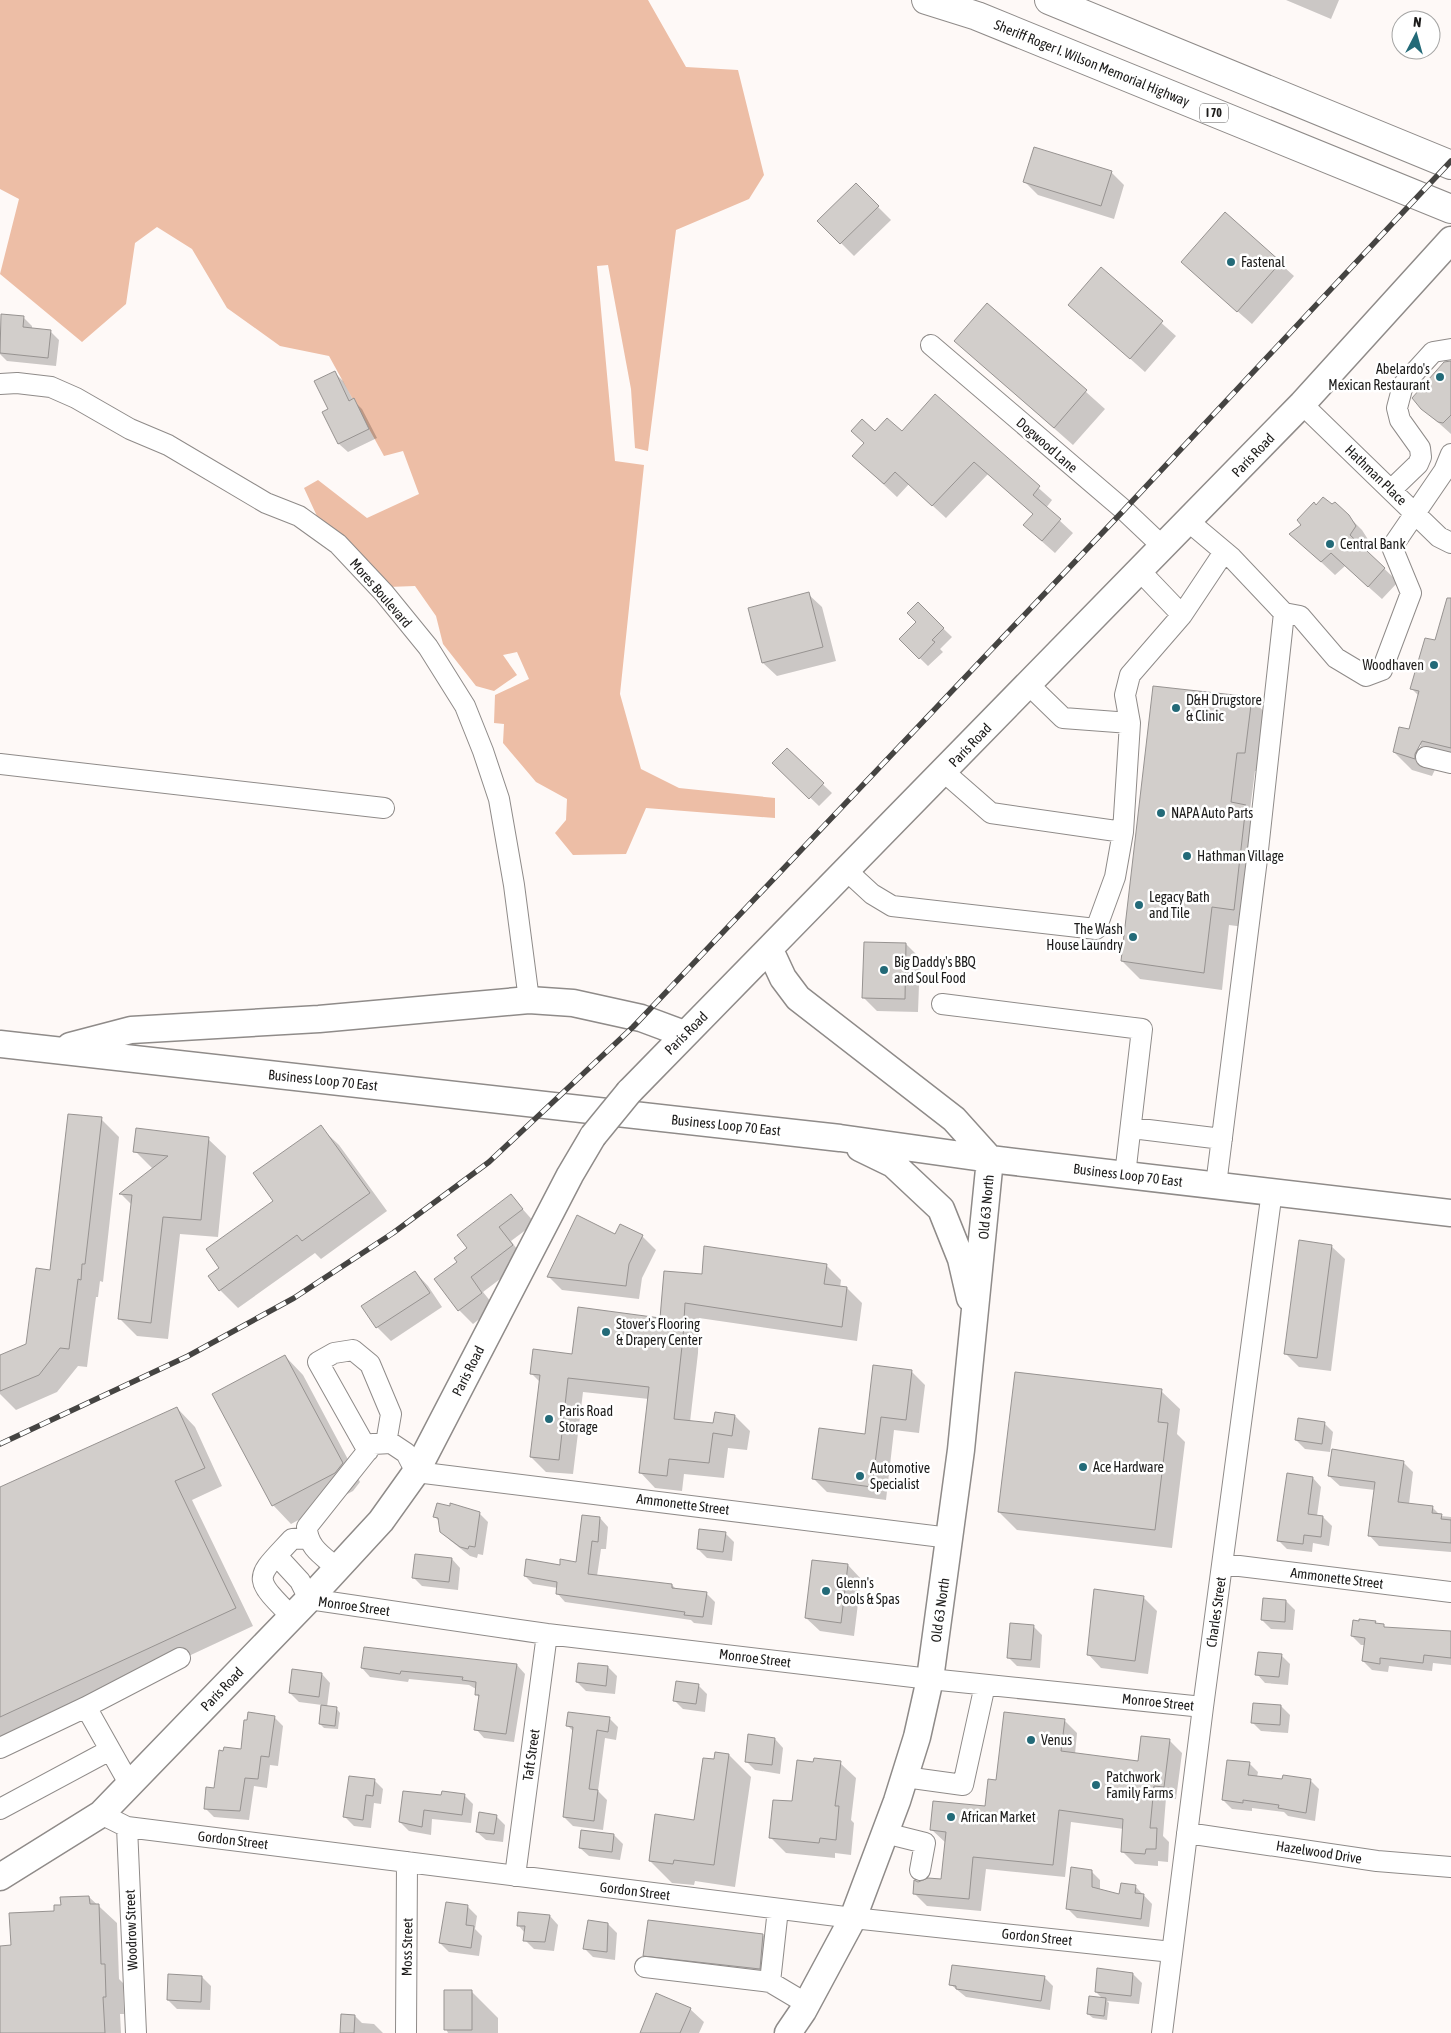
<svg xmlns="http://www.w3.org/2000/svg" width="1451" height="2033" viewBox="0 0 1451 2033" font-family="'Asap Condensed',sans-serif">
<rect width="100%" height="100%" fill="#fef9f7"/>
<path fill="#edbea6" d="M0 0H648L686 67 738 70 764 175 749 199 676 230 648 451 635 448 631 389 608 265 597 266 615 461 644 465 620 694 641 769 679 788 775 798V818L646 808 626 854 573 855 555 833 566 820 567 799 536 782 503 743 504 724 494 723 495 695 529 679 517 652 503 655 517 675 494 691 476 686 443 644 436 616 415 586 388 587 322 527 304 488 318 480 367 518 419 494 403 451 384 456 329 356 280 346 227 308 192 249 157 227 135 243 126 304 82 342 0 274 19 199 0 189Z"/>
<path fill="#0003" fill-rule="evenodd" d="M1286 0H1339L1331 19Z
M1111 172 1124 185 1114 219 1038 195 1025 182Z
M856 185 891 220 854 256 819 221Z
M1225 214 1294 276 1252 324 1196 275Z
M1101 269 1176 336 1145 372 1070 305Z
M988 304 1105 409 1073 445 955 341Z
M2 315 23 317 32 326V329L50 331 59 340 56 366 7 361 0 354Z
M1451 363V434L1422 408Z
M334 372 343 381 353 400 362 409 377 438 348 452 339 444 330 410Z
M935 396 1052 500 1046 508 1073 533 1055 553 1038 538 1034 515 988 474 946 518 909 484 897 497 867 469 875 432 902 433Z
M1317 507 1348 516 1362 530 1369 541 1364 549 1398 582 1382 599 1345 566 1335 575 1291 534 1302 525Z
M808 594 822 607 836 661 777 676 763 663 749 609Z
M1451 599V762L1440 759 1432 776 1412 770 1394 752 1409 731 1419 696 1412 689 1436 642ZM1419 745H1421L1416 755 1413 753Z
M918 604 952 637 940 649 943 652 928 666 900 639 917 622Z
M1251 698 1269 717 1263 771H1255L1250 810 1264 824 1252 928 1229 925 1222 990 1140 979 1122 961Z
M787 750 832 793 819 806 774 763Z
M906 944 920 958 918 1012 877 1011 863 997Z
M101 1119 119 1137 103 1282 100 1281 98 1297H96L87 1367 78 1366 57 1392 16 1410 0 1394V1356L27 1345Z
M320 1127 339 1145 387 1211 321 1259 315 1253 238 1308 220 1290 221 1268 275 1201Z
M208 1139 226 1156 218 1237 180 1234 168 1339 137 1336 120 1319 132 1205 121 1194 153 1169 135 1151Z
M511 1196 535 1223 511 1241 525 1260 483 1292 495 1307 473 1324 459 1310 469 1249Z
M642 1236 656 1250 642 1278 639 1299 562 1290 548 1276Z
M1331 1246 1345 1259 1331 1371 1299 1367 1285 1353Z
M826 1265 841 1280 840 1288H847L862 1303 857 1341 699 1318 698 1353 690 1422 714 1425 735 1416 750 1431 747 1450 728 1448 724 1478 684 1474 682 1491 655 1488 640 1472 649 1399 583 1392 573 1474 546 1472 531 1457 540 1382 531 1373 662 1319 704 1275Z
M415 1272 428 1286 442 1307 391 1341 377 1327 363 1306Z
M285 1356 303 1375 360 1482 353 1491 291 1524 273 1505Z
M911 1371 925 1385 919 1433 894 1430 886 1500 827 1492 814 1479 866 1436Z
M1161 1391 1180 1409 1177 1434 1185 1442 1172 1548 1017 1530 999 1512Z
M177 1408 195 1427 222 1486 192 1500 253 1626 0 1744V1489Z
M1324 1423 1333 1432 1330 1452 1305 1449 1296 1440Z
M1403 1462 1413 1472 1409 1504 1432 1507 1441 1516 1451 1517V1552L1379 1546 1369 1535 1375 1490 1340 1486 1329 1476Z
M1313 1478 1321 1487 1317 1516 1323 1517 1332 1526 1329 1546 1313 1543 1312 1552 1287 1549 1278 1540Z
M479 1513 488 1522 483 1555 478 1554 477 1558 470 1556 451 1541 441 1532 440 1522 435 1517Z
M600 1518 608 1527 606 1549H601L597 1576 672 1585 676 1589 706 1593 715 1602 712 1625 694 1623 691 1620 565 1602 557 1593 558 1588 533 1584 525 1576 577 1563Z
M725 1533 734 1542 732 1561 707 1558 698 1549Z
M452 1559 460 1568 458 1590 422 1586 413 1577Z
M848 1565 861 1579 854 1636 820 1631 806 1618Z
M1143 1597 1157 1611 1148 1674 1101 1668 1088 1654Z
M1286 1601 1295 1610 1293 1630 1271 1629 1262 1620Z
M1375 1622 1387 1629 1451 1633V1665L1433 1663 1432 1671 1389 1666 1388 1672 1372 1670 1363 1661 1365 1645H1361L1352 1636Z
M1033 1626 1042 1635 1040 1668 1017 1666 1008 1657Z
M1281 1655 1290 1664 1288 1685 1265 1683 1257 1674Z
M517 1665 525 1674 514 1742 484 1738 476 1729 480 1698 476 1694V1689L469 1685 409 1679 408 1682 370 1677 362 1668Z
M608 1667 617 1676 615 1694 586 1691 577 1682Z
M322 1674 330 1683 327 1707 336 1708 340 1713 338 1729 324 1728 320 1724 322 1705 299 1702 290 1693Z
M698 1685 707 1694 705 1712 683 1709 674 1700Z
M1281 1706 1290 1715 1288 1733 1261 1731 1252 1722Z
M274 1717 283 1726 278 1766 270 1765 267 1788 254 1786 249 1820 214 1817 205 1808 242 1751Z
M609 1718 618 1727 616 1740 605 1738 598 1791 607 1800 603 1830 573 1826 564 1817 574 1732 567 1725Z
M1064 1720 1077 1733 1075 1754 1139 1763 1169 1740 1182 1753 1176 1799 1166 1798 1163 1836 1169 1842 1168 1862 1158 1861V1866L1135 1864 1122 1851 1124 1829 1071 1822 1065 1877 986 1869 981 1911 927 1906 914 1893 918 1883 943 1881 946 1843 932 1830 986 1807 997 1781Z
M775 1739 783 1748 780 1774 755 1770 746 1761Z
M729 1755 751 1777 735 1887 695 1881 694 1885 672 1883 650 1861 695 1821 715 1760Z
M840 1763 856 1778 851 1820 854 1823 851 1855 835 1853V1858L786 1853 770 1837 814 1764Z
M1249 1763 1258 1772 1257 1777 1283 1781 1310 1780 1319 1789 1315 1821 1288 1816 1284 1812 1252 1808V1811L1232 1809 1223 1800Z
M374 1780 383 1789 381 1804 374 1803 371 1828 354 1826 345 1817Z
M464 1795 473 1804 471 1823 432 1819 431 1835 409 1831 400 1822 442 1796Z
M496 1816 505 1825 503 1842 486 1840 477 1832Z
M614 1835 623 1844 620 1860 589 1856 580 1848Z
M1091 1871 1100 1880V1891L1120 1896 1135 1886 1152 1904 1149 1927 1077 1918 1068 1909Z
M89 1897 117 1923 119 1979 123 1983 124 2014H120L121 2033H0V1947L12 1946 62 1906Z
M447 1904 468 1907 477 1916 475 1929 482 1936 479 1956 449 1952 440 1943Z
M550 1916 558 1925 554 1951 534 1949 525 1940V1933L518 1925Z
M608 1924 617 1933 615 1960 593 1957 584 1948Z
M763 1935 781 1954 777 1986 663 1973 645 1955Z
M1133 1974 1142 1983 1139 2004 1107 2001 1109 2003 1107 2020 1093 2018 1088 2014 1103 1999 1096 1992Z
M202 1977 211 1986 210 2010 177 2009 168 2000Z
M1044 1977 1053 1986 1050 2010 966 1997 950 1984Z
M471 1991 498 2018V2033H448L446 2029Z
M690 2009 704 2022 699 2033H641Z
M355 2016 362 2023 374 2024 383 2033H341Z"/>
<path fill="#d2cecb" stroke="#979391" d="M1034 147 1112 171 1101 206 1023 182Z
M856 183 879 206 840 244 817 221Z
M1225 212 1281 262 1237 312 1181 262Z
M1101 267 1163 321 1130 359 1068 305Z
M987 303 1087 390 1054 428 954 341Z
M1 314 24 316 23 327 51 330 48 358 0 353Z
M1451 361V415L1443 423 1438 422 1421 409 1412 398 1444 362Z
M335 371 349 401 354 398 369 429 338 444 322 412 328 409 314 381Z
M935 394 1040 486 1033 495 1061 519 1042 541 1023 525 1033 514 974 462 932 506 895 472 884 484 852 456 864 443 851 431 862 419 875 431 887 418 902 431Z
M1323 497 1332 504 1335 502 1349 515 1356 526 1350 535 1385 568 1368 587 1331 553 1321 562 1289 534 1301 525 1297 520 1314 502 1316 505Z
M809 592 823 647 762 663 748 608Z
M1447 598H1451V748L1422 741 1415 754V759L1393 752 1399 727 1409 729 1419 691 1410 689 1425 638 1435 640Z
M918 602 944 628 932 640 935 642 919 659 899 639 916 622 907 613Z
M1153 686 1252 697 1245 753H1237L1231 802 1246 805 1234 910 1212 907 1204 973 1121 961Z
M787 748 824 783 809 799 772 763Z
M864 942 906 943 905 999 862 998Z
M68 1114 102 1117 85 1264H82L81 1280 78 1279 69 1349 60 1348 39 1375 0 1391V1355L26 1344 36 1268 50 1270Z
M321 1125 370 1193 302 1241 297 1235 219 1291 208 1276 219 1268 206 1249 273 1201 253 1173Z
M136 1128 209 1137 201 1220 163 1217 151 1323 118 1319 132 1195 119 1194 168 1156 133 1152Z
M511 1194 523 1209 499 1227 513 1245 471 1277 482 1293 458 1311 434 1279 457 1262 454 1258 467 1248 457 1235Z
M577 1215 615 1234 620 1224 643 1235 629 1264 626 1286 547 1277Z
M1299 1240 1332 1245 1317 1358 1284 1354Z
M704 1246 827 1264 824 1284 847 1287 842 1327 685 1303 683 1337 674 1419 713 1423 715 1412 735 1415 732 1436 713 1433 709 1463 669 1459 667 1476 639 1473 649 1387 568 1378 559 1460 530 1457 540 1375 530 1374 533 1349 572 1354 578 1307 660 1318 664 1271 702 1274Z
M415 1271 430 1293 376 1328 361 1306Z
M285 1355 343 1463 335 1473 272 1506 212 1394Z
M873 1365 912 1370 906 1420 881 1417 872 1487 812 1479 819 1428 865 1434Z
M1015 1372 1162 1389 1158 1422 1168 1423 1155 1530 998 1512Z
M177 1407 205 1468 175 1481 236 1608 0 1717V1487Z
M1298 1418 1325 1422 1322 1444 1295 1440Z
M1332 1449 1404 1461 1398 1502 1433 1506 1432 1513 1442 1514 1441 1519 1451 1520V1543L1368 1536 1375 1482 1328 1476Z
M1287 1473 1313 1477 1308 1514 1323 1516 1321 1537 1304 1535 1303 1544 1277 1541Z
M437 1503 450 1506V1503L480 1512 475 1547 469 1546 468 1549 460 1547 440 1532 438 1518 433 1517Z
M582 1515 600 1517 598 1542 592 1541 588 1574 672 1584V1588L707 1592 703 1617 684 1615 685 1612 556 1594 557 1582 524 1576 526 1559 560 1565V1559L576 1562Z
M699 1529 726 1532 723 1552 697 1549Z
M415 1554 452 1558 449 1582 412 1578Z
M812 1560 848 1564 841 1623 805 1618Z
M1094 1589 1144 1596 1135 1661 1087 1655Z
M1263 1598 1286 1600 1285 1622 1261 1620Z
M1359 1619 1376 1621 1375 1623 1384 1624V1627L1451 1631V1658L1424 1655 1423 1663 1380 1658V1664L1362 1661 1365 1638 1351 1636 1353 1620 1359 1621Z
M1010 1623 1034 1625 1031 1660 1007 1658Z
M364 1647 517 1664 506 1734 474 1730 479 1695H475L476 1682 462 1680 463 1677 401 1671 400 1674 361 1668Z
M1258 1652 1282 1654 1279 1677 1255 1675Z
M578 1663 608 1666 606 1686 576 1682Z
M292 1669 322 1673 319 1697 289 1693Z
M676 1681 699 1684 696 1704 673 1701Z
M1253 1703 1281 1705 1280 1725 1251 1723Z
M321 1705 337 1707 335 1726 319 1724Z
M248 1712 275 1716 269 1757 261 1756 258 1779 245 1778 240 1811 204 1809 206 1787 214 1788 219 1750 223 1751 224 1747 241 1749 244 1720H247Z
M568 1712 610 1717 608 1732 597 1730 589 1789 598 1790 594 1821 563 1817 573 1727 566 1726Z
M1004 1712 1065 1719 1061 1751 1138 1761 1141 1736 1170 1739 1164 1787 1154 1786 1150 1828H1157L1156 1849H1146L1145 1854 1121 1852 1123 1819 1059 1810 1053 1865 973 1857 969 1899 913 1894 914 1880 918 1882 928 1878 941 1879 946 1832 930 1830 933 1801 985 1806 988 1779 996 1780Z
M748 1734 775 1738 772 1765 745 1762Z
M715 1752 729 1754 714 1865 674 1860 673 1864 649 1861 655 1814 694 1820 703 1758 714 1759Z
M814 1758 841 1761 835 1806H839L836 1840 820 1838 819 1843 769 1838 773 1800 792 1801 797 1760 813 1762Z
M1227 1760 1250 1762 1248 1775 1282 1779 1283 1775 1311 1779 1306 1813 1278 1808 1279 1805 1243 1800V1803L1222 1800Z
M349 1776 375 1779 373 1796 366 1795 363 1820 343 1817Z
M403 1791 441 1795 442 1791 465 1794 462 1815 424 1810 422 1827 399 1822Z
M479 1812 497 1815 494 1834 476 1832Z
M581 1830 614 1834 612 1852 579 1848Z
M1071 1867 1092 1870V1887L1119 1894 1121 1883 1136 1885 1135 1893 1144 1894 1141 1919 1066 1909Z
M89 1896 90 1904H99L101 1964H105L106 1997H103L105 2033H0V1946L11 1945 9 1913 54 1911V1905H61L60 1897Z
M446 1902 468 1905 466 1925 474 1926 471 1948 439 1943Z
M518 1912 550 1915 545 1942 523 1941 525 1926H517Z
M588 1920 608 1923 607 1952 583 1949Z
M648 1920 763 1934 760 1969 643 1956Z
M952 1965 1045 1976 1041 2001 956 1989V1986L949 1985Z
M1097 1968 1133 1973 1131 1996 1095 1992Z
M168 1974 202 1976 201 2002 167 2000Z
M444 1990H472V2030H444Z
M656 1993 691 2008 680 2033H640Z
M1089 1996 1106 1998 1104 2016 1087 2014Z
M341 2014 355 2015 354 2033H340Z"/>
<g fill="none" stroke-linecap="round" stroke-linejoin="round">
<defs>
<path id="minor" d="M931 345 1124 510 1162 546
M0 384 17 383 51 387 76 398 130 429 168 445 266 503 299 516 338 544 384 593 428 647 465 706 483 751 499 799 514 885 529 1000
M1302 404 1439 537 1451 543
M1391 490 1418 464 1421 457 1420 448 1400 420 1397 408 1403 385 1433 352 1451 349
M1188 521 1232 558 1284 613 1257 859 1216 1185
M1284 613 1300 616 1336 658 1366 676 1382 670 1411 593 1392 547 1444 471 1451 454
M1182 615 1224 552
M1028 684 1063 718 1130 723
M1426 757 1451 763
M0 764 384 808
M944 772 991 813 1123 832
M847 871 872 894 892 906 1096 929 1115 877 1123 832 1130 723 1125 695 1130 675 1182 615 1139 570
M942 1004 1142 1029 1125 1175
M1132 1128 1222 1139
M368 1451 318 1362 334 1353 353 1350 370 1364 391 1414 386 1443
M277 1556 300 1581 309 1599 547 1634 930 1679 1203 1707
M1223 1564 1451 1592
M337 1568C323 1556 307 1547 307 1527L373 1444 391 1443 406 1453 416 1472 950 1538
M292 1617C251 1576 255 1579 292 1539L307 1538
M0 1748 86 1707
M905 1777 963 1785 985 1685
M130 1785 86 1707 180 1658
M0 1809 110 1750
M101 1814 127 1827 853 1918 1172 1952
M127 1827 136 2033
M885 1833 925 1843 920 1870
M1187 1833 1377 1861 1451 1867
M515 1876 547 1634
M645 1967 770 1982 807 2004
M770 1982 778 1909
M406 2033 407 1862
M1162 2033 1203 1707 1272 1191"/>
<path id="major" d="M770 950 783 978 798 998 954 1119 990 1159
M0 1044 840 1138 990 1159 1451 1213
M70 1046 131 1030 319 1019 529 1000 573 1003 641 1018 684 1034
M629 1092 1302 404 1451 240
M860 1148 893 1164 941 1209 961 1259 970 1298
M0 1877 101 1814 309 1599 381 1521 416 1472 570 1175 593 1136
M788 2033 803 2011 853 1918 897 1801 917 1737 930 1679 961 1450 990 1159"/>
<path id="highway" d="M926 0 977 16 1451 209
M1049 0 1451 165"/>
</defs>
<use href="#minor" stroke="#8f8b89" stroke-width="22"/>
<use href="#major" stroke="#8f8b89" stroke-width="29"/>
<use href="#highway" stroke="#8f8b89" stroke-width="30"/>
<use href="#minor" stroke="#fff" stroke-width="20"/>
<use href="#major" stroke="#fff" stroke-width="26"/>
<use href="#highway" stroke="#fff" stroke-width="28"/>
<defs>
<path id="rail" d="M0 1444 188 1356 294 1298 393 1233 489 1162 633 1027 1124 510 1451 161"/>
</defs>
<use href="#rail" stroke="#454442" stroke-width="5.5"/>
<use href="#rail" stroke="#fff" stroke-width="4" stroke-dasharray="11" stroke-linecap="butt"/>
<defs>
<path id="major-bridge" d="M593 1136 629 1092"/>
</defs>
<use href="#major-bridge" stroke="#8f8b89" stroke-width="29" stroke-linecap="butt"/>
<use href="#major-bridge" stroke="#fff" stroke-width="26"/>
</g>
<g fill="#236a78" stroke="#fff" stroke-width="2">
<circle cx="1231" cy="262" r="5"/>
<circle cx="1440" cy="377" r="5"/>
<circle cx="1330" cy="544" r="5"/>
<circle cx="1434" cy="665" r="5"/>
<circle cx="1176" cy="708" r="5"/>
<circle cx="1161" cy="813" r="5"/>
<circle cx="1187" cy="856" r="5"/>
<circle cx="1139" cy="905" r="5"/>
<circle cx="1133" cy="937" r="5"/>
<circle cx="884" cy="970" r="5"/>
<circle cx="606" cy="1332" r="5"/>
<circle cx="549" cy="1419" r="5"/>
<circle cx="1083" cy="1467" r="5"/>
<circle cx="860" cy="1476" r="5"/>
<circle cx="826" cy="1591" r="5"/>
<circle cx="1031" cy="1740" r="5"/>
<circle cx="1096" cy="1785" r="5"/>
<circle cx="951" cy="1817" r="5"/>
</g>
<g text-anchor="middle" stroke-width="5" stroke-linejoin="round" paint-order="stroke">
<rect fill="#fff" stroke="#605f5f" stroke-width="1" x="1200" y="103.5" width="28" height="19" rx="4"/>
<g font-size="12" font-weight="bold" fill="#1c1b1a">
<text x="1214" y="117">I 70</text>
</g>
<g font-size="14" fill="#1c1b1a" stroke="#fff">
<text transform="translate(1092 63) rotate(22)" y="5">Sheriff Roger I. Wilson Memorial Highway</text>
<text transform="translate(1047 445) rotate(41)" y="5">Dogwood Lane</text>
<text transform="translate(1253 455) rotate(-46)" y="5">Paris Road</text>
<text transform="translate(1376 475) rotate(44)" y="5">Hathman Place</text>
<text transform="translate(381 593) rotate(49)" y="5">Mores Boulevard</text>
<text transform="translate(970 745) rotate(-46)" y="5">Paris Road</text>
<text transform="translate(686 1033) rotate(-45)" y="5">Paris Road</text>
<text transform="translate(323 1080) rotate(6)" y="5">Business Loop 70 East</text>
<text transform="translate(726 1125) rotate(6)" y="5">Business Loop 70 East</text>
<text transform="translate(1128 1175) rotate(7)" y="5">Business Loop 70 East</text>
<text transform="translate(986 1207) rotate(-85)" y="5">Old 63 North</text>
<text transform="translate(468 1371) rotate(-63)" y="5">Paris Road</text>
<text transform="translate(683 1504) rotate(7)" y="5">Ammonette Street</text>
<text transform="translate(1337 1578) rotate(7)" y="5">Ammonette Street</text>
<text transform="translate(354 1606) rotate(8)" y="5">Monroe Street</text>
<text transform="translate(940 1610) rotate(-82)" y="5">Old 63 North</text>
<text transform="translate(1216 1612) rotate(-82)" y="5">Charles Street</text>
<text transform="translate(755 1658) rotate(7)" y="5">Monroe Street</text>
<text transform="translate(222 1689) rotate(-46)" y="5">Paris Road</text>
<text transform="translate(1158 1702) rotate(6)" y="5">Monroe Street</text>
<text transform="translate(531 1755) rotate(-82)" y="5">Taft Street</text>
<text transform="translate(233 1840) rotate(7)" y="5">Gordon Street</text>
<text transform="translate(1319 1852) rotate(9)" y="5">Hazelwood Drive</text>
<text transform="translate(635 1891) rotate(7)" y="5">Gordon Street</text>
<text transform="translate(131 1930) rotate(-92)" y="5">Woodrow Street</text>
<text transform="translate(1037 1937) rotate(6)" y="5">Gordon Street</text>
<text transform="translate(407 1947) rotate(-89)" y="5">Moss Street</text>
</g>
<g font-size="14" fill="#1c1b1a" stroke="#fff" text-anchor="start">
<text x="1241" y="267">Fastenal</text>
<text x="1430" y="374" text-anchor="end">Abelardo's<tspan x="1430" dy="16">Mexican Restaurant</tspan></text>
<text x="1340" y="549">Central Bank</text>
<text x="1424" y="670" text-anchor="end">Woodhaven</text>
<text x="1186" y="705">D&amp;H Drugstore<tspan x="1186" dy="16">&amp; Clinic</tspan></text>
<text x="1171" y="818">NAPA Auto Parts</text>
<text x="1197" y="861">Hathman Village</text>
<text x="1149" y="902">Legacy Bath<tspan x="1149" dy="16">and Tile</tspan></text>
<text x="1123" y="934" text-anchor="end">The Wash<tspan x="1123" dy="16">House Laundry</tspan></text>
<text x="894" y="967">Big Daddy's BBQ<tspan x="894" dy="16">and Soul Food</tspan></text>
<text x="616" y="1329">Stover's Flooring<tspan x="616" dy="16">&amp; Drapery Center</tspan></text>
<text x="559" y="1416">Paris Road<tspan x="559" dy="16">Storage</tspan></text>
<text x="1093" y="1472">Ace Hardware</text>
<text x="870" y="1473">Automotive<tspan x="870" dy="16">Specialist</tspan></text>
<text x="836" y="1588">Glenn's<tspan x="836" dy="16">Pools &amp; Spas</tspan></text>
<text x="1041" y="1745">Venus</text>
<text x="1106" y="1782">Patchwork<tspan x="1106" dy="16">Family Farms</tspan></text>
<text x="961" y="1822">African Market</text>
</g>
</g>
<g transform="translate(1416 35) rotate(6)"><circle r="24" fill="#ffffff" stroke="#a4a4a3"/>
<path d="M0-4L9 19L0 12L-9 19Z" fill="#236a78"/>
<text y="-8" font-size="14" font-weight="bold" text-anchor="middle" fill="#1c1b1a">N</text>
</g>
</svg>
